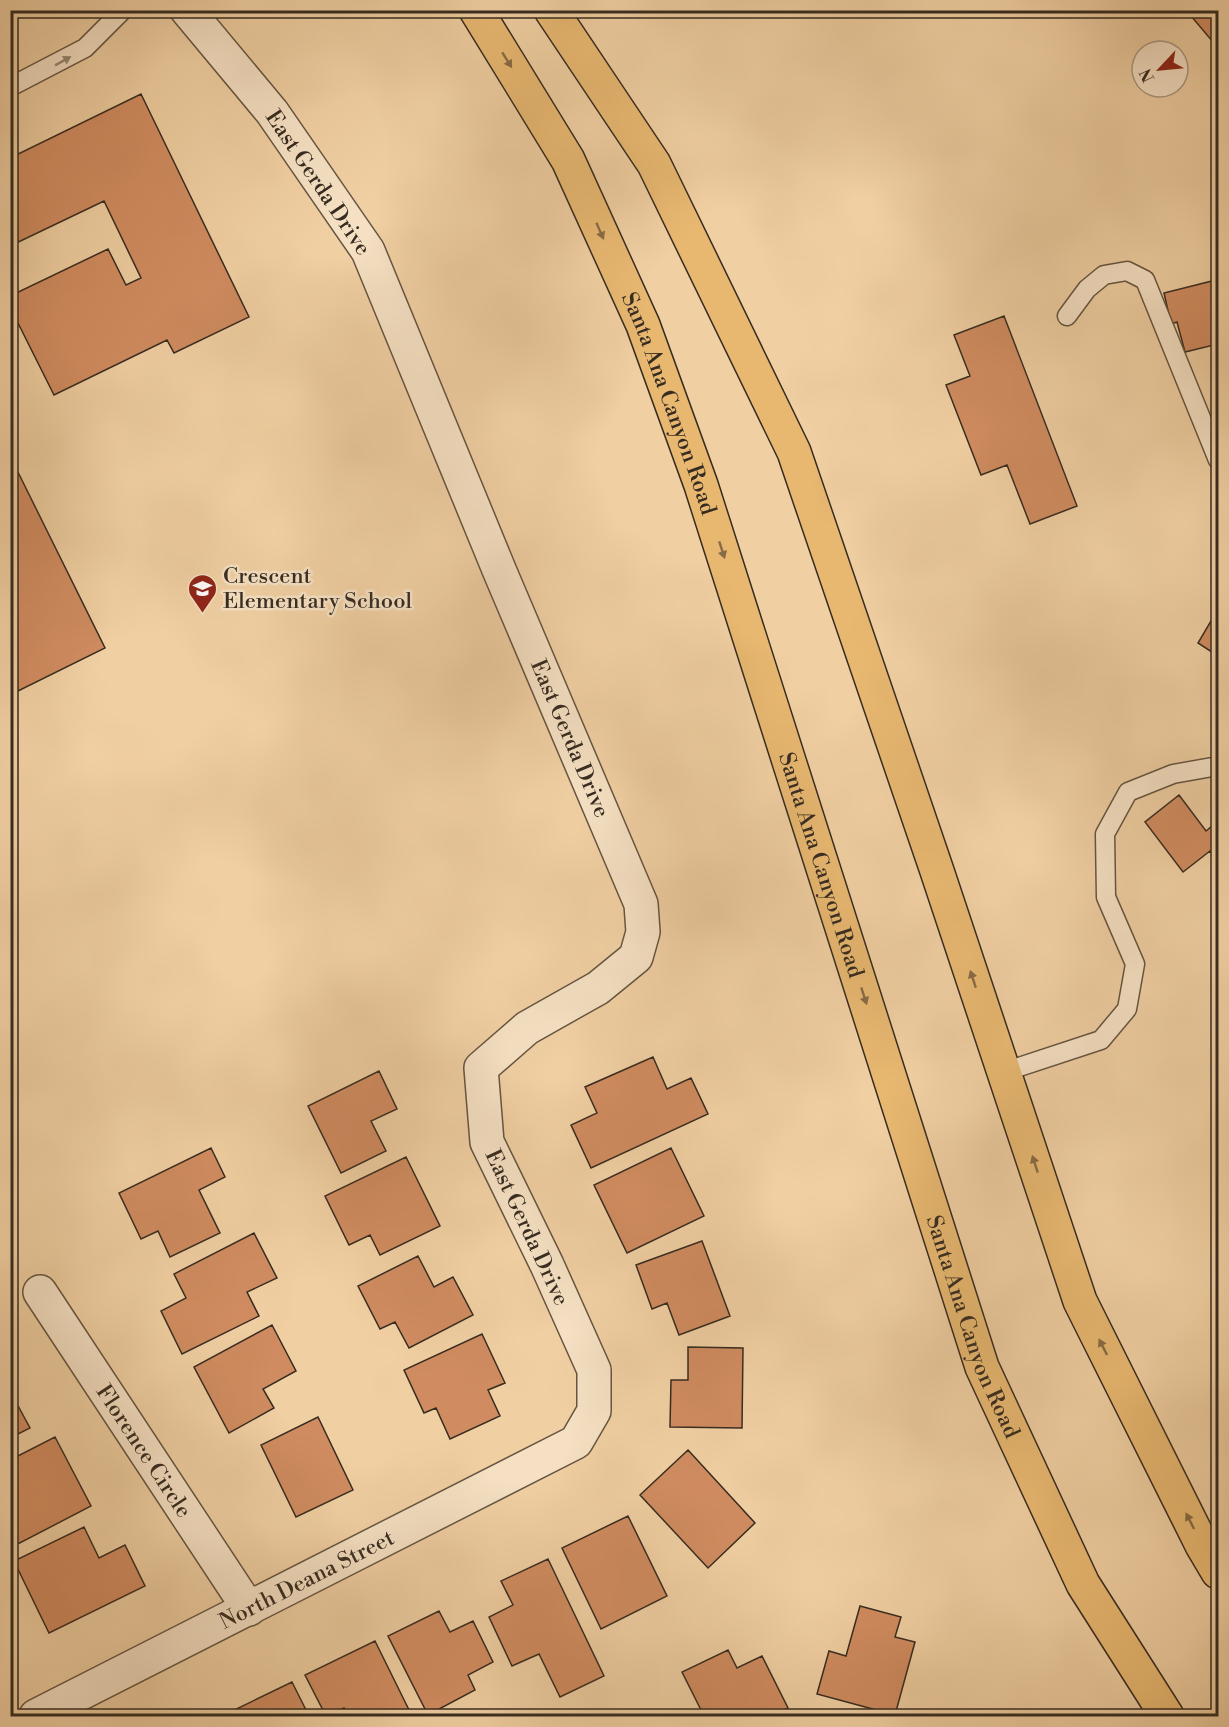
<svg xmlns="http://www.w3.org/2000/svg" width="1229" height="1727" viewBox="0 0 1229 1727" font-family="'Libre Bodoni',serif">
<rect width="100%" height="100%" fill="#f0cfa2"/>
<filter id="stains"><feTurbulence type="fractalNoise" baseFrequency=".00333" numOctaves="4"/><feColorMatrix values="0 0 0 0 .2 0 0 0 0 .09 0 0 0 0 .02 0 0 0 .5 -.17"/></filter>
<radialGradient id="worn" r=".72"><stop offset=".6" stop-color="#630" stop-opacity="0"/><stop offset="1" stop-color="#630" stop-opacity=".3"/></radialGradient>
<path fill="#d08c60" stroke="#372c21" stroke-width="1.5" d="M1186 10H1218V48Z
M141 94 249 317 174 353 167 340 54 395 10 307V296L108 249 126 285 141 278 104 201 10 246V158Z
M1212 281 1218 308V344L1185 352 1177 322 1171 324 1164 293Z
M1004 316 1077 506 1030 524 1007 465 981 475 946 385 970 376 954 335Z
M10 456 105 648 16 692 10 681Z
M1218 609V656L1198 643Z
M1179 795 1206 831 1218 821V862L1210 851 1183 872 1145 822Z
M653 1057 667 1089 691 1078 708 1114 591 1168 571 1125 597 1113 585 1087Z
M379 1071 397 1109 371 1121 386 1151 341 1173 308 1106Z
M211 1148 225 1177 199 1190 220 1233 170 1257 158 1231 141 1239 119 1193Z
M671 1148 704 1216 627 1253 594 1185Z
M406 1157 440 1226 380 1255 370 1235 349 1245 325 1196Z
M254 1233 277 1278 247 1292 259 1316 182 1354 161 1311 186 1298 174 1274Z
M702 1241 730 1316 679 1335 667 1303 652 1309 636 1265Z
M418 1256 434 1287 453 1277 473 1315 409 1348 395 1322 380 1329 358 1286Z
M272 1325 296 1371 263 1389 274 1408 229 1433 194 1367Z
M482 1334 505 1383 488 1390 500 1416 450 1439 436 1408 424 1413 404 1370Z
M688 1347 743 1348 742 1428 670 1427 671 1380H688Z
M10 1391 30 1428 10 1438Z
M318 1417 353 1490 296 1517 261 1445Z
M55 1437 91 1506 12 1547 10 1543V1460Z
M688 1450 755 1523 708 1568 640 1495Z
M628 1516 667 1596 601 1629 562 1548Z
M84 1527 99 1558 125 1545 145 1586 49 1633 14 1561Z
M548 1559 604 1676 560 1697 539 1654 512 1666 489 1617 513 1605 501 1581Z
M860 1606 901 1617 895 1637 915 1642 895 1715 817 1694 829 1651 846 1656Z
M439 1611 450 1632 473 1621 493 1662 468 1675 475 1690 428 1715 388 1636Z
M375 1641 412 1716H349L344 1708 326 1716 305 1675Z
M728 1650 737 1668 762 1656 788 1708 770 1716H704L682 1672Z
M292 1682 309 1716H222Z"/>
<g fill="none" stroke-linecap="round" stroke-linejoin="round">
<defs>
<path id="service" d="M10 87 85 48 123 10
M1067 316 1087 289 1104 275 1127 271 1145 280 1218 460
M1004 1072 1101 1040 1127 1009 1135 964 1106 897 1105 834 1128 792 1173 774 1218 766"/>
<g id="minor">
<path id="s1" d="M40 1292 249 1609"/>
<path id="s2" d="M36 1716 576 1442 594 1411V1370L547 1265 487 1142 481 1068 527 1028 598 988 636 957 643 932 641 904 500 572 368 251 272 112 187 10"/>
</g>
<g id="primary">
<path id="s3" d="M476 10 568 160 643 325 701 485 982 1367 1083 1584 1167 1716"/>
<path d="M551 10 654 164 794 452 937 871 1080 1301 1202 1545 1218 1572"/>
</g>
</defs>
<use href="#service" stroke="#655541" stroke-width="21"/>
<use href="#minor" stroke="#655541" stroke-width="36"/>
<use href="#primary" stroke="#372c21" stroke-width="36"/>
<use href="#service" stroke="#f5e0c3" stroke-width="18"/>
<use href="#minor" stroke="#f5e0c3" stroke-width="33"/>
<use href="#primary" stroke="#e8b871" stroke-width="33"/>
</g>
<defs><path id="oneway-solid" d="M-6-.8H1V-3.2L6.5 0L1 3.2V.8H-6Z" transform="scale(1.5)"/></defs>
<g fill="#876b45">
<use href="#oneway-solid" transform="translate(507 60) rotate(58)"/>
<use href="#oneway-solid" transform="translate(600 231) rotate(66)"/>
<use href="#oneway-solid" transform="translate(722 550) rotate(72)"/>
<use href="#oneway-solid" transform="translate(973 979) rotate(-108)"/>
<use href="#oneway-solid" transform="translate(864 996) rotate(72)"/>
<use href="#oneway-solid" transform="translate(1035 1164) rotate(-108)"/>
<use href="#oneway-solid" transform="translate(1103 1347) rotate(-117)"/>
<use href="#oneway-solid" transform="translate(1190 1521) rotate(-117)"/>
</g>
<use fill="#968672" href="#oneway-solid" transform="translate(63 61) rotate(-29)"/>
<defs>
<symbol id="school-pin" viewBox="-11 -11 22 30"><path d="M0 17L-7.5 6A9.5 9.5 0 1 1 7.5 6Z" fill="#8f2418" stroke="#f5e0c3"/><path d="M0-5L7-2L0 1L-7-2ZM-4 1L0 2.5L4 1V4Q0 6-4 4Z" fill="#fff"/></symbol>
</defs>
<g fill-rule="evenodd">
<use href="#school-pin" x="186" y="572" width="33" height="45"/>
</g>
<g text-anchor="middle" stroke-width="5" stroke-linejoin="round" paint-order="stroke">
<g font-size="22" fill="#372c21" stroke="#f5e0c3">
<text transform="translate(319 182) rotate(56)" y="8">East Gerda Drive</text>
<text dy="8" stroke="none"><textPath href="#s3" startOffset="440">Santa Ana Canyon Road</textPath></text>
<text transform="translate(571 738) rotate(67)" y="8">East Gerda Drive</text>
<text dy="8" stroke="none"><textPath href="#s3" startOffset="926">Santa Ana Canyon Road</textPath></text>
<text transform="translate(528 1227) rotate(65)" y="8">East Gerda Drive</text>
<text dy="8" stroke="none"><textPath href="#s3" startOffset="1412">Santa Ana Canyon Road</textPath></text>
<text dy="8" stroke="none"><textPath href="#s1" startOffset="190">Florence Circle</textPath></text>
<text dy="8" stroke="none"><textPath href="#s2" startOffset="303">North Deana Street</textPath></text>
</g>
<g font-size="22" fill="#372c21" stroke="#f5e0c3" text-anchor="start">
<text x="223" y="583">Crescent<tspan x="223" dy="25">Elementary School</tspan></text>
</g>
</g>
<rect width="1229" height="1727" fill="none" stroke="#f0cfa2" stroke-width="36"/>
<rect x="12" y="12" width="1205" height="1703" fill="none" stroke="#372c21" stroke-width="3"/>
<rect x="18" y="18" width="1193" height="1691" fill="none" stroke="#372c21" stroke-width="1.5"/>
<g transform="translate(1160 69) rotate(244)"><circle r="28" fill="#f5e0c3" stroke="#a99882" stroke-width="1.5"/>
<path d="M0-4.5L10 22L0 15L-10 22Z" fill="#8f2418"/>
<text y="-9" font-size="16" font-weight="bold" text-anchor="middle" fill="#372c21">N</text>
</g>
<rect width="100%" height="100%" filter="url(#stains)"/>
<rect width="100%" height="100%" fill="url(#worn)"/>
</svg>
